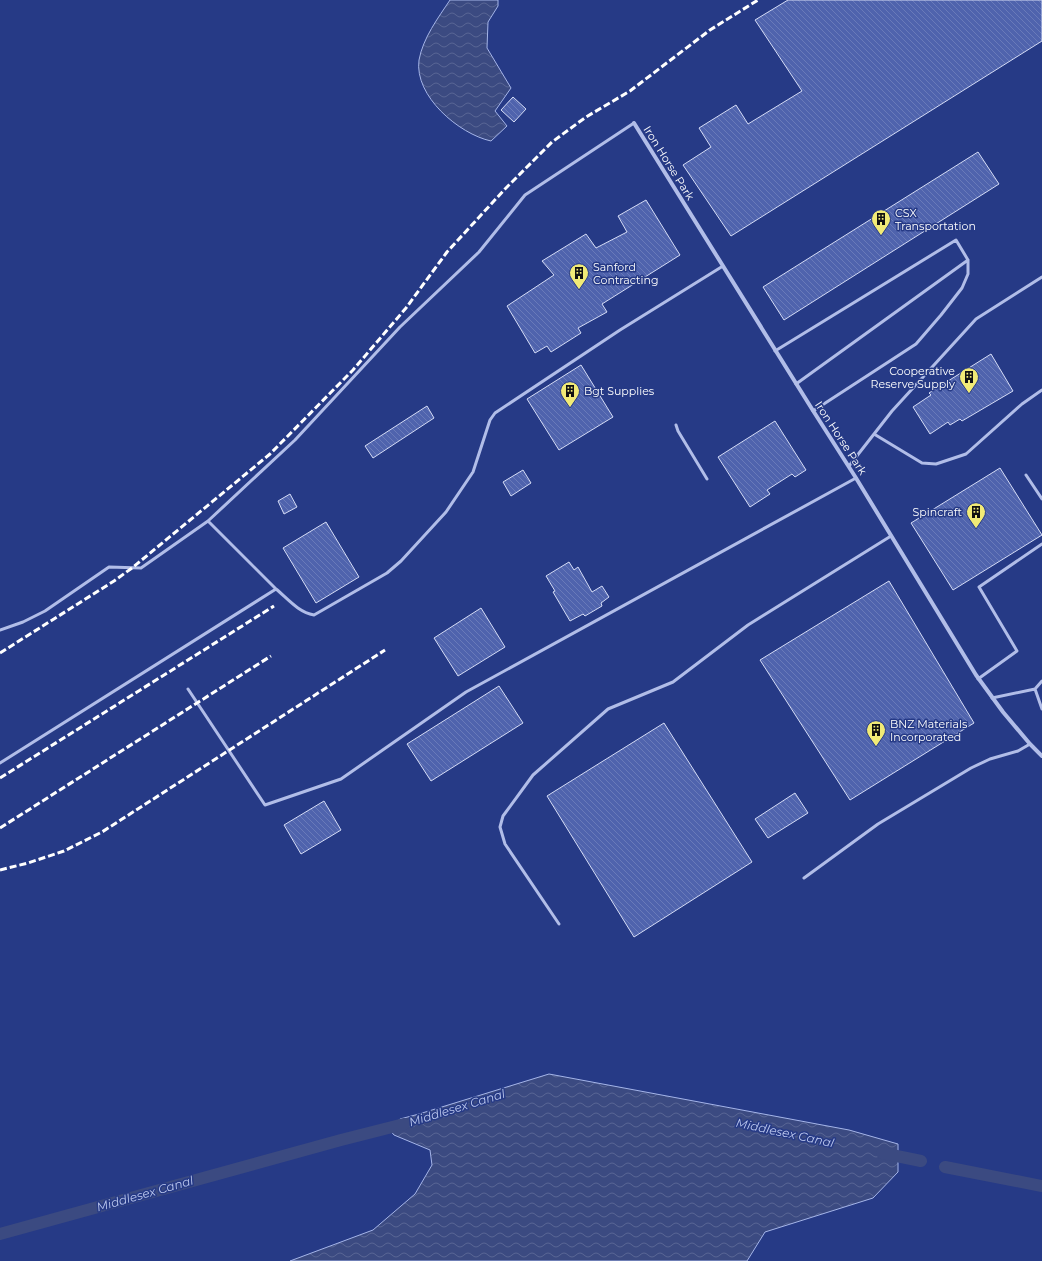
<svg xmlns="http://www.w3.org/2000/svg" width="1042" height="1261" viewBox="0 0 1042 1261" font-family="Montserrat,sans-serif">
<defs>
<pattern id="water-waves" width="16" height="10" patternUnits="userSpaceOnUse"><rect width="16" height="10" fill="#3b4a81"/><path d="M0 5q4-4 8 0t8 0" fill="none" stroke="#586594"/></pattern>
<pattern id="building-back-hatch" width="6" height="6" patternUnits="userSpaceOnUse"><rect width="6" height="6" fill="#4f63ad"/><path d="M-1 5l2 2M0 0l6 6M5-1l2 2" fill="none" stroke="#697ab9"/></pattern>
</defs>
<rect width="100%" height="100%" fill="#263a86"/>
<path fill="url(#water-waves)" stroke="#a5b5e9" d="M450 0H498V6L488 22 487 48 511 88 495 111 507 126 491 141C459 134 414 96 419 60 423 38 438 18 450 0Z
M549 1074 849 1130 898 1144V1172L873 1198 765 1232 747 1261H290L373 1230 415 1194 432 1165 430 1150 394 1135 389 1129 400 1119 419 1114Z"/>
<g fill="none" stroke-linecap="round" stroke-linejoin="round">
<path stroke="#3b4a81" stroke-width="12" d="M882 1153 921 1161
M945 1167 1042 1186
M0 1234 341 1140 404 1124"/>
</g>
<path fill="url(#building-back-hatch)" stroke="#d5dcf6" d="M788 0H1042V41L731 236 683 165 711 147 699 128 736 105 748 124 802 91 755 20Z
M513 97 526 109 514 122 501 110Z
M978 152 999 184 784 320 763 287Z
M646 200 680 255 602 304 607 312 578 328 581 333 551 352 547 346 535 353 507 306 554 275 542 261 586 234 596 248 627 232 618 216Z
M991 354 1013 391 962 421 960 419 950 425 948 422 930 434 913 407 931 395 929 393Z
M581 365 613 417 559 450 527 399Z
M427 406 434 418 373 458 365 446Z
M775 421 806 470 795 477 792 474 767 490 770 494 750 507 718 457Z
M1000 468 1042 535 953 590 911 523Z
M523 470 531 483 511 496 503 482Z
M290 494 297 507 284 514 278 501Z
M326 522 359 577 316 603 283 548Z
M569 562 574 570 578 567 592 592 602 586 609 597 601 603 602 606 585 616 583 614 570 621 553 592 555 591 546 576Z
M889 581 974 723 850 800 760 660Z
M481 608 505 647 458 676 434 638Z
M499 686 523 723 431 781 407 744Z
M664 723 752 862 634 937 547 796Z
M795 793 808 813 768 838 755 819Z
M324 801 341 830 301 854 284 825Z"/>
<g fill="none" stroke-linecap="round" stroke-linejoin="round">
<path stroke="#b1bde8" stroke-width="3" d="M775 351 956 240 968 260V274L962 288 941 315 916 344 813 411
M796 384 968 260
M676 425 678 431 707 479
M874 434 922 463 936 464 966 454 1022 404 1042 390
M849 466 892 411 976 319 1042 277
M1026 475 1042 499
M208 521 276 589
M0 630 23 622 45 611 109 567 141 568 208 521 295 440 400 327 479 252 525 195 634 123
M978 679 1017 651 979 587 1042 544
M1042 681 1035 689 1042 709
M188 689 265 805 341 779 466 692 856 478
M992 698 1035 689
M0 763 276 589C288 599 298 612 314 615L387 573 401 561 446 512 473 472 490 420 495 413 620 330 723 266
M804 878 878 824 971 768 990 759 1018 751 1030 744
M559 924 505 844 500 827 503 816 533 775 608 709 673 682 748 625 891 536"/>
<path stroke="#b1bde8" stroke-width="4" d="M634 123 812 409 856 478 976 675 1003 712 1030 744 1042 756"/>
<path stroke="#fff" stroke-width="3" stroke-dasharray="7 3" stroke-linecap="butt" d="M0 653 114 581 132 568 270 454 353 370 406 308 447 252 505 189 552 142 586 117 630 91 710 30 758 0
M0 778 274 606
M0 828 271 656
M0 870 28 863 64 851 102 832 385 650"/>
</g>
<defs>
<symbol id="building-pin" viewBox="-11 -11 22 30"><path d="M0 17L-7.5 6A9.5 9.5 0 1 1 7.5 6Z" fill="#f1ea76" stroke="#263a86"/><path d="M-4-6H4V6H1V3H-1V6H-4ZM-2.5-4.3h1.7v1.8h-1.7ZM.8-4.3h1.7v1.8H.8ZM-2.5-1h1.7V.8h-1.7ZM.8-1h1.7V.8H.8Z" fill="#111"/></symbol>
</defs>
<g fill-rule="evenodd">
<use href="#building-pin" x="870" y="208" width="22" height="30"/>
<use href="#building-pin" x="568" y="262" width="22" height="30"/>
<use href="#building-pin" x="958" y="366" width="22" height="30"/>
<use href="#building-pin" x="559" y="380" width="22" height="30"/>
<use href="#building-pin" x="965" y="501" width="22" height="30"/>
<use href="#building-pin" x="865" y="719" width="22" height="30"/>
</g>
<g text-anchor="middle" stroke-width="3" stroke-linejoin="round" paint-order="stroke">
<g font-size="11" fill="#fff" stroke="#263a86">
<text transform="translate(669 163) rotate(58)" y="4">Iron Horse Park</text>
<text transform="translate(841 438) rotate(57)" y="4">Iron Horse Park</text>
</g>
<g font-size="11" fill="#fff" stroke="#263a86" text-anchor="start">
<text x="895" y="217">CSX<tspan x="895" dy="13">Transportation</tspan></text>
<text x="593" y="271">Sanford<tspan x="593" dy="13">Contracting</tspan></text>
<text x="955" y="375" text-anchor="end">Cooperative<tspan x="955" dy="13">Reserve Supply</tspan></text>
<text x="584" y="395">Bgt Supplies</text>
<text x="962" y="516" text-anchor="end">Spincraft</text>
<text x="890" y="728">BNZ Materials<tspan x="890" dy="13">Incorporated</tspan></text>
</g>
<g font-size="12" font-style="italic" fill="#bcc8ef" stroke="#263a86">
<text transform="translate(457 1108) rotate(-17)" y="4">Middlesex Canal</text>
<text transform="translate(785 1133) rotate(12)" y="4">Middlesex Canal</text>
<text transform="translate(145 1194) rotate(-16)" y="4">Middlesex Canal</text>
</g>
</g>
</svg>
